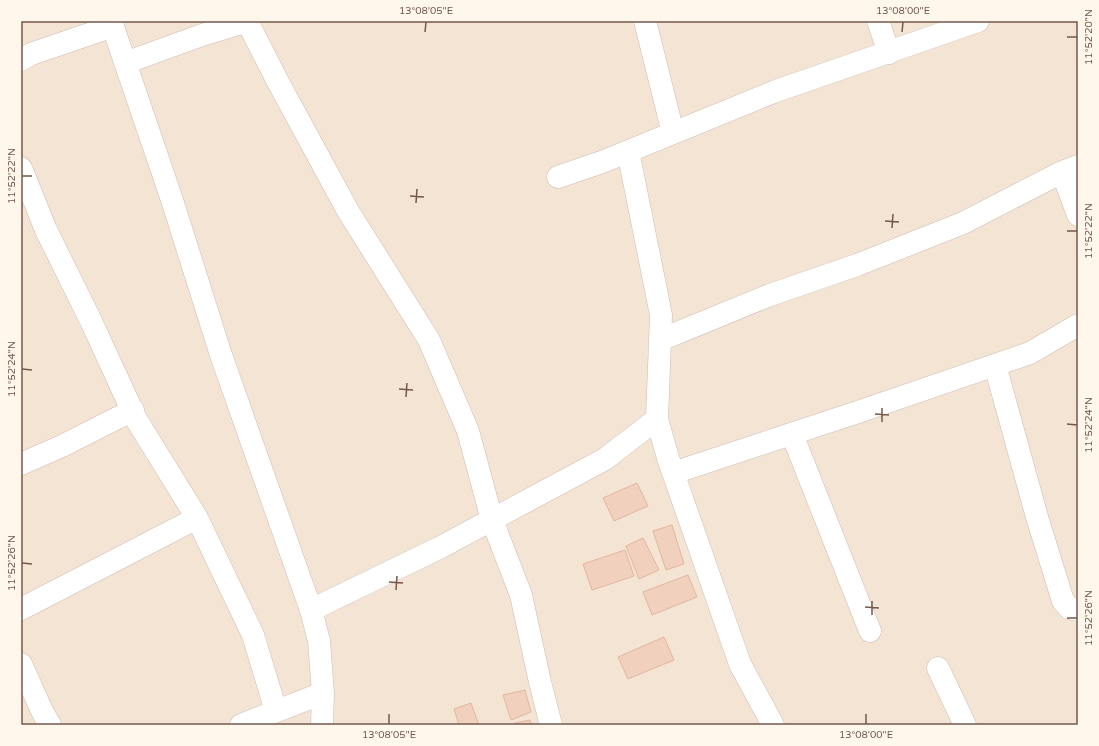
<svg xmlns="http://www.w3.org/2000/svg" width="1099" height="746" viewBox="0 0 1099 746" font-family="'Varela Round',sans-serif">
<rect width="100%" height="100%" fill="#fcf2e6"/>
<path fill="#f3e4d4" d="M21 21H1078V725H21Z"/>
<path fill="#f1d0be" stroke="#e3b69f" d="M637 483 648 506 614 521 603 498Z
M672 525 684 564 666 570 653 531Z
M643 538 659 570 639 579 626 546Z
M625 550 634 576 592 590 583 564Z
M688 575 697 597 652 615 643 592Z
M664 637 674 660 628 679 618 657Z
M525 690 531 712 511 720 503 695Z
M471 703 479 725H459L454 709Z
M530 720 532 725H516L515 723Z"/>
<g fill="none" stroke-linecap="round" stroke-linejoin="round">
<defs>
<path id="minor" d="M111 21 172 200 221 355 311 610 319 641 323 693 322 725
M247 21 278 82 348 211 429 340 468 431 492 520 521 595 540 682 551 725
M645 21 673 133
M878 21 889 53
M21 60 31 54 113 26
M125 63 202 35 248 21
M21 168 46 230 91 321 136 419 197 518 253 635 276 711
M1062 172 1078 215
M558 177 602 162 776 91 978 21
M660 340 770 295 857 265 963 223 1062 172 1078 166
M995 365 1037 517 1063 601 1069 608 1078 610
M657 419 668 458 740 664 773 725
M792 434 870 631
M21 464 62 446 133 410
M673 473 858 412 1030 353 1078 325
M21 609 197 518
M311 610 441 547 605 459 657 419 661 315 628 151
M21 664 42 711 50 725
M938 668 965 725
M241 725 323 693"/>
</defs>
<use href="#minor" stroke="#cfbcaf" stroke-width="23"/>
<use href="#minor" stroke="#fff" stroke-width="22"/>
</g>
<path fill="none" stroke="#75584b" stroke-width="1.5" d="M425 32 426 22M902 32 903 22M1067 37H1077M22 176H32M410 196 424 197M416 203 417 189M885 221 899 222M892 228 893 214M1067 231H1077M22 369 32 370M399 389 413 390M406 397 407 383M875 414 889 415M882 422V408M1067 424 1077 425M22 563 32 564M389 582 403 583M396 590 397 576M865 607 879 608M872 615V601M1067 618H1077M389 724V714M866 724V714"/>
<rect width="1099" height="746" fill="none" stroke="#fff7ec" stroke-width="44"/>
<rect x="22" y="22" width="1055" height="702" fill="none" stroke="#75584b" stroke-width="1.5"/>
<g font-size="10" text-anchor="middle" fill="#75584b">
<text x="426" y="14">13°08'05"E</text>
<text x="903" y="14">13°08'00"E</text>
<text transform="translate(1088 37) rotate(-90)" y="4">11°52'20"N</text>
<text transform="translate(11 176) rotate(-90)" y="4">11°52'22"N</text>
<text transform="translate(1088 231) rotate(-90)" y="4">11°52'22"N</text>
<text transform="translate(11 369) rotate(-90)" y="4">11°52'24"N</text>
<text transform="translate(1088 425) rotate(-90)" y="4">11°52'24"N</text>
<text transform="translate(11 563) rotate(-90)" y="4">11°52'26"N</text>
<text transform="translate(1088 618) rotate(-90)" y="4">11°52'26"N</text>
<text x="389" y="738">13°08'05"E</text>
<text x="866" y="738">13°08'00"E</text>
</g>
</svg>
